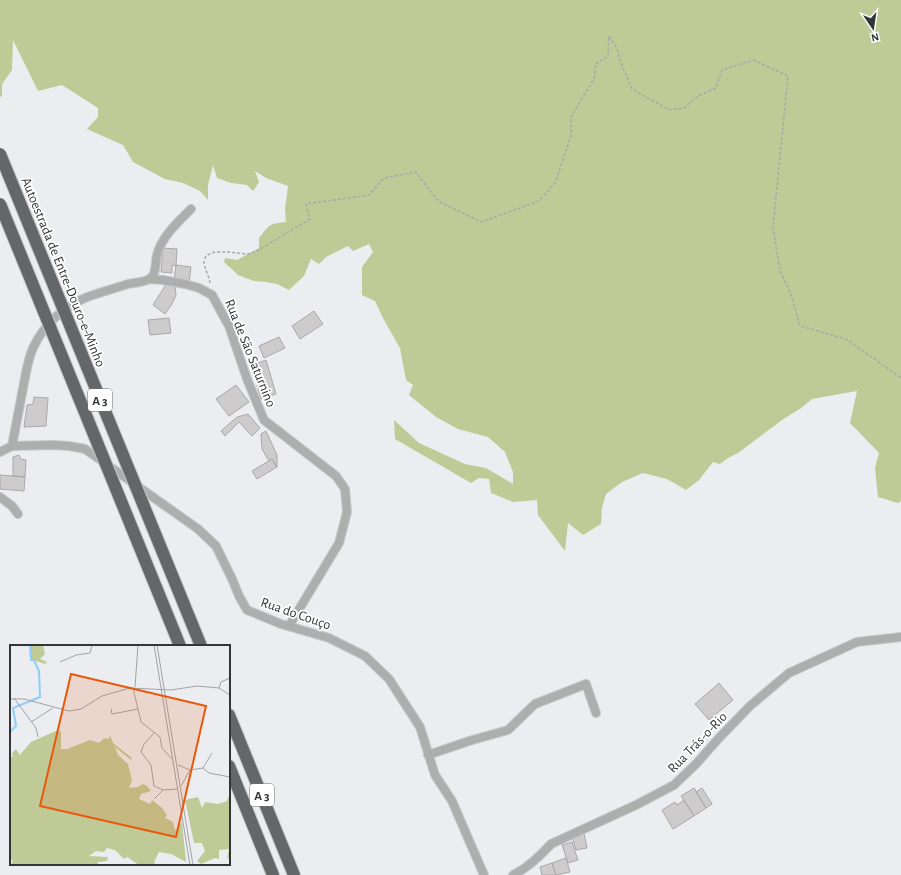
<svg xmlns="http://www.w3.org/2000/svg" width="901" height="875" viewBox="0 0 901 875" font-family="'Alegreya Sans',sans-serif">
<rect width="100%" height="100%" fill="#ebedf0"/>
<path fill="#bfca96" d="M0 0H901V501L898 503 878 497 875 468 879 453 850 423 857 391 812 399 801 408 782 420 738 453 728 458 720 464 713 462 699 480 686 490 667 479 643 473 622 482 606 494 602 508 601 524 583 535 568 523 565 551 538 515 537 500 513 502 491 493 489 479 479 478 471 483 395 439 394 420 419 443 465 464 486 468 513 484V472L505 452 488 437 458 429 436 417 409 395 413 385 406 380 400 348 384 320 375 301 362 295V267L373 252 369 244 353 251 348 246 326 257 319 264 311 259 304 276 289 290 277 284 266 282 254 281 238 275 224 262 225 258 237 260 259 248V238C270 224 269 224 286 222L285 209 288 186 266 178 255 171 259 182 253 191 247 185 231 183 217 178 213 165 208 185V200L200 191 183 183 165 179 133 162 123 145 87 129 98 117V108L62 85 38 91 13 40 12 70 2 84V96L0 97Z"/>
<path fill="#cecbcc" stroke="#aba8a9" d="M163 248 177 249 176 266 172 265V273L161 272Z
M176 265 191 267 189 283 174 281Z
M164 284 175 286 176 295 172 304 165 314 153 305 165 286Z
M314 311 323 324 300 339 292 326Z
M169 318 171 333 150 335 148 320Z
M279 337 285 348 264 358 259 346Z
M266 360 276 394 261 399 257 385 264 383 258 363Z
M236 385 249 402 229 416 216 399Z
M34 397 48 398 46 426 24 427 27 405 33 404Z
M248 414 260 428 252 436 239 422 225 436 221 431 237 417Z
M266 431 277 455V467L272 459 269 461 262 449 261 434Z
M19 455 21 459 26 460 25 477 13 476V457Z
M272 459 277 467 257 479 252 471Z
M0 475 25 477 24 491 0 489Z
M719 683 733 700 709 720 695 704Z
M694 788 706 808 694 816 681 796Z
M702 788 712 804 706 808 696 792Z
M684 800 694 816 673 829 662 810 675 802 677 805Z
M584 833 587 848 576 850 572 836Z
M572 842 578 860 568 863 562 845Z
M566 858 570 872 556 875 552 863Z
M552 863 556 875H542L540 867Z"/>
<g fill="none" stroke-linecap="round" stroke-linejoin="round">
<defs>
<path id="minor" d="M149 279 163 280 185 284 199 288 212 295 229 326 247 379 264 420 336 476 345 489 347 512 339 543 289 626
M12 446C16 425 20 404 24 383 26 372 28 359 33 348 44 324 65 305 90 296 102 292 115 288 128 284 136 282 144 283 151 278 157 272 155 262 157 255 162 236 178 222 191 209
M0 452 12 446 53 445 69 446 85 449 198 529 216 546 233 581 239 596 247 610 281 624 329 638 365 656 389 679 420 727 435 775 452 801 484 875
M0 497 12 506 18 514
M428 755 469 741 508 730 535 704 586 684 596 713
M513 875C528 868 540 856 551 844L636 805 674 785 696 764 719 738 750 706 789 673 857 642 901 637"/>
<path id="motorway" d="M229 715 294 875
M229 766 273 875"/>
</defs>
<use href="#minor" stroke="#c6c8cb" stroke-width="10"/>
<use href="#motorway" stroke="#c6c8cb" stroke-width="14"/>
<path stroke="#a7a9ab" stroke-width="1.5" stroke-dasharray="3 2" stroke-linecap="butt" d="M210 283C209 276 204 268 204 261 206 246 238 254 248 254 251 253 254 252 257 251L310 219 306 204 369 195 384 178 416 172 438 201 481 222 539 201 555 183 571 136V117L594 79 596 64 608 56 609 36 617 48 620 61 632 89 669 110 684 108 698 96 716 88 722 70 753 60 788 76 773 227 780 271 791 294 800 326 846 339 901 378"/>
<use href="#minor" stroke="#adaeae" stroke-width="8"/>
<use href="#motorway" stroke="#646768" stroke-width="12"/>
<defs>
<path id="motorway-bridge" d="M0 154 201 646
M0 204 180 646"/>
</defs>
<use href="#motorway-bridge" stroke="#c6c8cb" stroke-width="14" stroke-linecap="butt"/>
<use href="#motorway-bridge" stroke="#646768" stroke-width="12"/>
</g>
<g text-anchor="middle" stroke-width="3.5" stroke-linejoin="round" paint-order="stroke">
<g fill="#fff" stroke="#717272" stroke-width="1">
<rect x="88" y="389" width="24" height="22" rx="3"/>
<rect x="250" y="784" width="24" height="22" rx="3"/>
</g>
<g font-size="13" font-weight="bold" fill="#343536">
<text x="100" y="405">A 3</text>
<text x="262" y="800">A 3</text>
</g>
<g font-size="14" fill="#343536" stroke="#fff">
<text transform="translate(64 272) rotate(68)" y="5">Autoestrada de Entre-Douro-e-Minho</text>
<text transform="translate(251 353) rotate(68)" y="5">Rua de São Saturnino</text>
<text transform="translate(296 613) rotate(19)" y="5">Rua do Couço</text>
<text transform="translate(697 742) rotate(-46)" y="5">Rua Trás-o-Rio</text>
</g>
</g>
<g transform="translate(10 645)">
<rect width="220" height="220" fill="#ebedf0"/>
<path d="M20 0H33L35 9 30 14 37 17 35 19 21 14ZM48 85 51 87V104H57L80 95 89 98 94 93 99 94 100 90 103 98 122 113 121 115 105 102 108 110 118 119 122 135 119 143 128 142 133 139 137 141 141 146 131 149 129 154 140 159 142 155 152 163 157 170 155 173 163 177 165 185 172 177 176 217 161 209 149 207 144 217 146 220H129L117 212 114 214 105 205 97 203 94 207 86 206 79 211 98 212 97 216 88 217V220H1L3 215H0V112H3L2 108 6 104 10 110 21 97ZM220 148V212L217 214 219 204 209 205V214L205 213 191 219 187 216 195 206 192 198H184L175 155 188 152 192 163 195 157 208 159 217 156Z" fill="#bfca96"/>
<path fill="none" stroke="#91cdfb" stroke-width="2" d="M0 87 6 81 3 63 30 52 29 26 24 15H21L20 0"/>
<path fill="none" stroke="#a2a3a6" stroke-width="1" d="M144 0 180 220M147 0 183 220M50 17 66 10 80 8 82 0M125 42 128 0M123 43 131 77 150 92 152 103 162 114M209 43 211 37 220 33M209 43 220 50M4 53 26 83 28 92M0 54H14L59 66 71 64 92 51 120 43 161 45 187 41 209 43M101 64 102 69 128 64M21 77 43 63M144 88 134 99 131 107 141 120 144 141 153 145M168 120 180 125 193 123 199 128 220 132M193 123 202 108M171 141 180 125M144 154 153 145 167 144M99 220H112"/>
<path fill="#e8590c" fill-opacity="0.15" stroke="#e8590c" stroke-width="2" d="M61 29 196 61 166 192 30 161Z"/>
<rect width="220" height="220" fill="none" stroke="#343536" stroke-width="2"/>
</g>
<g transform="translate(873 28) rotate(167)" stroke="#ffffff" stroke-width="3" paint-order="stroke">
<path d="M0-3L7 15L0 10L-7 15Z" fill="#343536"/>
<text y="-6" font-size="11" font-weight="bold" text-anchor="middle" fill="#343536">N</text>
</g>
</svg>
